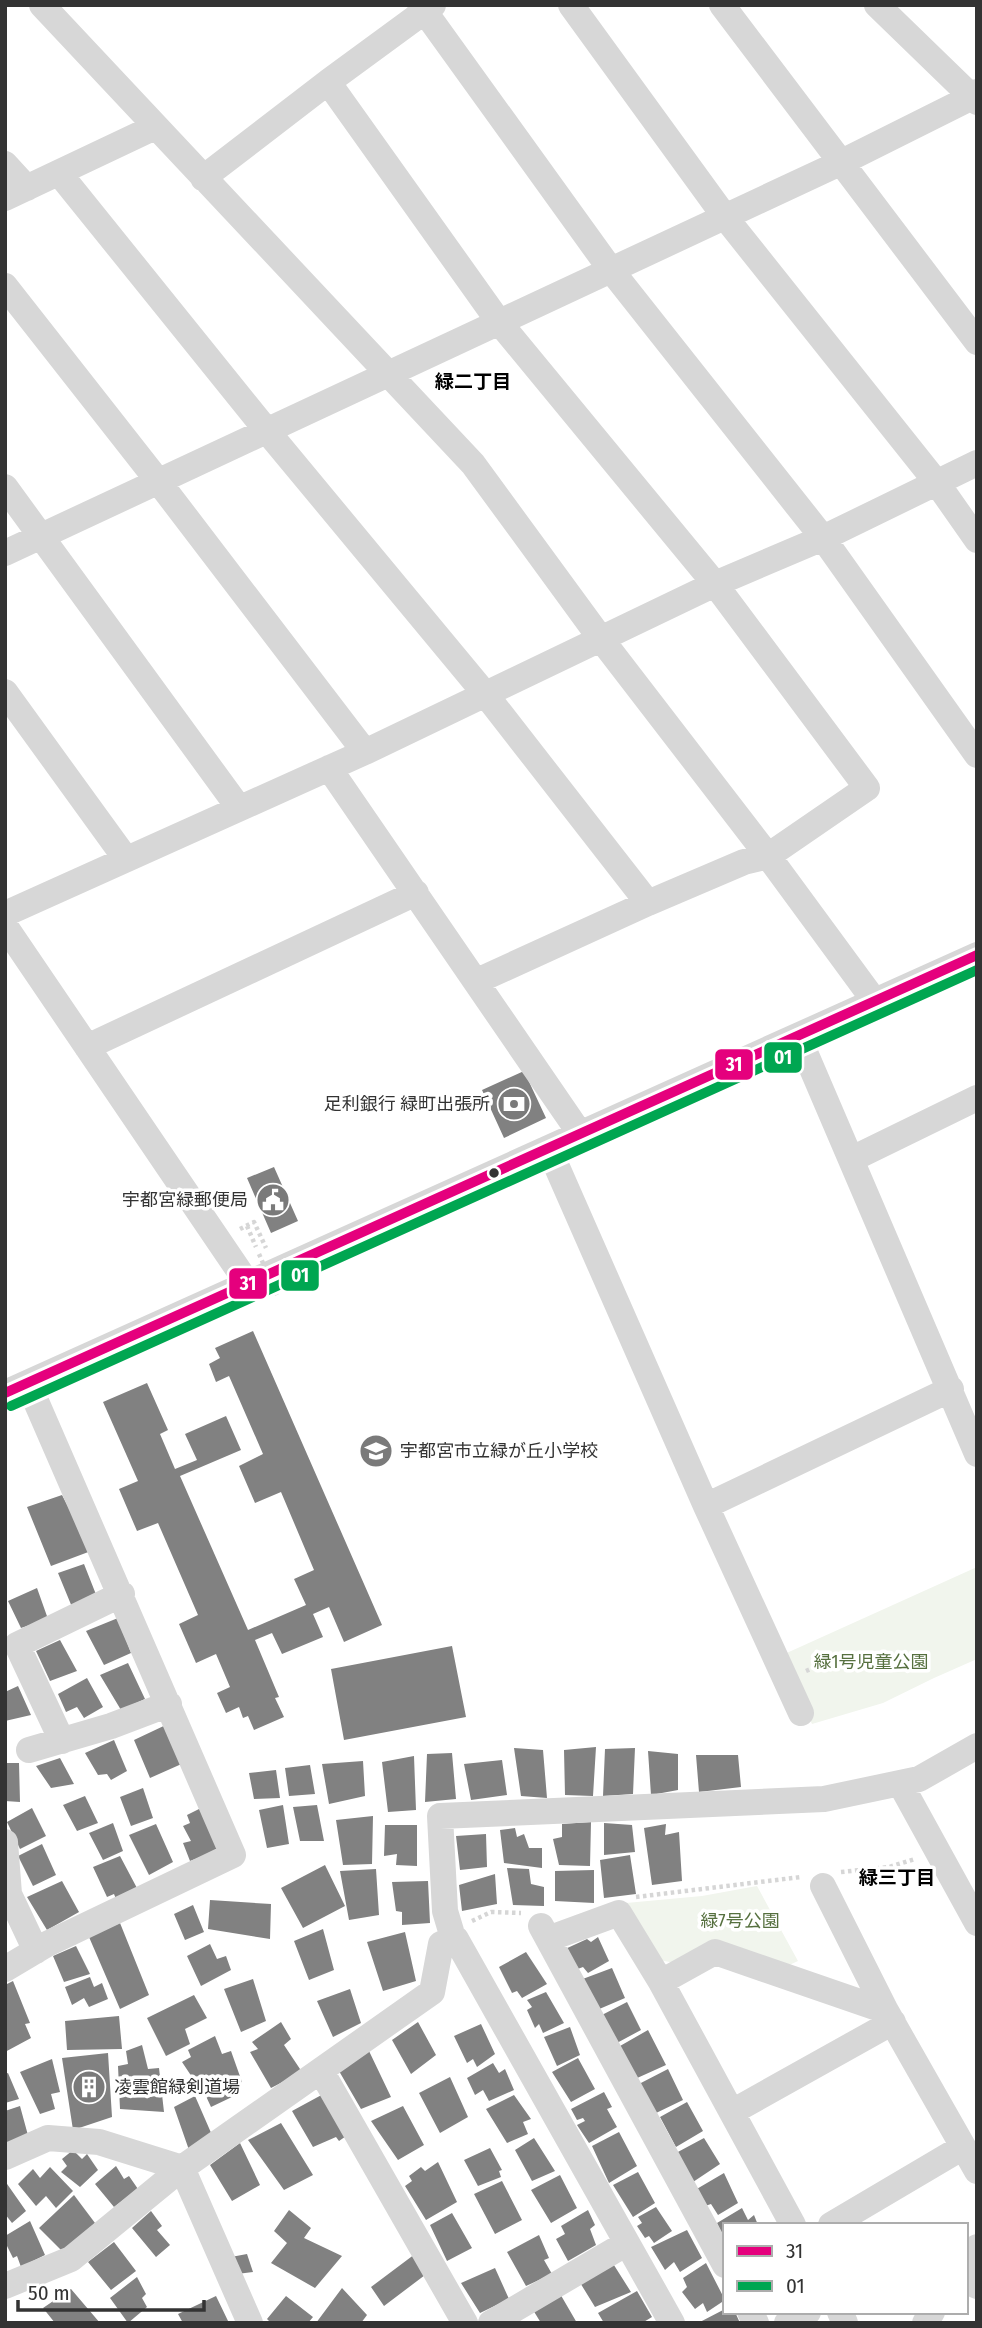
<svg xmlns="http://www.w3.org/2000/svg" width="982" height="2328" viewBox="0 0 982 2328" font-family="'Fira Sans Condensed','Noto Sans JP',sans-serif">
<rect width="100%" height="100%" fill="#fff"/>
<path fill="#f1f5ed" d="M977 1567V1659L934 1678 883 1703 812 1724 780 1656Z
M757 1886 798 1961 785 1967 675 1963 659 1960 626 1903 702 1896Z"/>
<path fill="#818181" d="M524 1071 546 1118 504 1138 482 1090Z
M274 1167 298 1221 271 1233 247 1178Z
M253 1331 382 1625 344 1642 329 1607 313 1614 323 1637 282 1654 272 1633 255 1640 279 1697 275 1698 284 1717 254 1730 248 1716 243 1718 239 1707 226 1713 217 1693 230 1687 216 1654 196 1663 179 1624 198 1615 158 1523 137 1531 119 1489 138 1481 103 1402 147 1383 168 1430 160 1434 175 1469 197 1460 185 1434 226 1416 241 1450 180 1476 248 1630 306 1605 294 1579 314 1570 281 1492 255 1503 239 1466 263 1454 229 1376 216 1382 209 1364 220 1358 215 1348Z
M62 1495 91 1551 51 1566 27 1507Z
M84 1564 97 1597 72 1607 58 1573Z
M37 1588 48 1619 21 1628 8 1601Z
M118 1618 131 1653 104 1665 86 1631Z
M60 1640 77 1671 50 1681 36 1651Z
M452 1646 466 1717 344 1740 331 1669Z
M128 1663 145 1699 121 1710 100 1675Z
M87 1678 103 1707 84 1718 77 1707 66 1712 58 1694Z
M18 1686 31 1715 5 1721V1692Z
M170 1723 186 1762 150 1778 134 1740Z
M114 1740 127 1771 111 1780 107 1774 98 1775 85 1753Z
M596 1747 593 1796 565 1795 564 1750Z
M514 1748 543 1750 547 1798 521 1796Z
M635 1748 633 1794 603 1796 605 1749Z
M648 1751 678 1754V1790L651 1795Z
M452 1753 456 1799 425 1802 427 1754Z
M696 1755H738L741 1787 699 1792Z
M414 1756 416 1810 388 1812 382 1762Z
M60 1758 74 1784 51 1788 36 1766Z
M502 1760 507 1795 471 1800 464 1764Z
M363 1761 365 1796 329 1804 322 1764Z
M5 1763H19L20 1802 5 1801Z
M310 1765 315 1794 289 1796 285 1768Z
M276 1770 280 1798 254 1799 249 1773Z
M143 1788 153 1818 131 1826 120 1797Z
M85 1796 98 1823 77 1831 63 1805Z
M207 1805 225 1848 190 1861 183 1843 191 1841 183 1826 190 1823 187 1815Z
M283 1805 289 1844 267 1848 259 1810Z
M317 1805 324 1841H300L293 1807Z
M32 1808 46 1836 20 1849 7 1822Z
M373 1816 372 1864 343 1865 336 1820Z
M591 1822 590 1866 559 1865 553 1839 562 1837V1824Z
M113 1823 123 1851 103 1860 89 1833Z
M604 1823 632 1825 635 1852 604 1855Z
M156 1824 173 1862 149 1875 129 1835Z
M666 1824 665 1835 679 1832 682 1881 652 1885 644 1828Z
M385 1825H417V1866L396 1865 397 1854 384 1856Z
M515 1828 517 1837 524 1834 529 1848H542V1868L504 1863 500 1830Z
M486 1834 487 1867 460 1870 456 1836Z
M42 1844 56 1875 33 1886 18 1856Z
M630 1855 636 1894 604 1898 600 1860Z
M120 1856 138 1890 116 1899 114 1894 107 1897 93 1867Z
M325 1865 345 1906 303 1928 281 1888Z
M507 1868 529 1869 531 1884 544 1887V1906L513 1905Z
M376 1869 379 1915 349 1920 340 1871Z
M594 1870V1903L555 1901V1871Z
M495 1874 497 1904 462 1911 459 1885Z
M62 1881 79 1912 47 1930 27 1897Z
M428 1881 430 1923 402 1925V1912L396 1911 392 1882Z
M210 1900 271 1904 270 1939 208 1929Z
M193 1905 204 1932 185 1940 174 1914Z
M120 1923 149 1995 120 2009 89 1937Z
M323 1929 334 1970 309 1980 294 1941Z
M405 1932 416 1981 383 1991 367 1942Z
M598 1937 609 1961 588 1973 583 1967 575 1970 563 1950 587 1939 591 1942Z
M210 1944 217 1959 226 1956 231 1970 201 1986 187 1956Z
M76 1946 90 1974 64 1982 53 1956Z
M526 1952 547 1984 522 1998 517 1991 512 1993 499 1967Z
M612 1968 625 1998 597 2010 580 1980Z
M90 1977 94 1987 102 1983 108 1999 89 2007 84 1998 72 2005 65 1987Z
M253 1979 266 2021 241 2032 224 1989Z
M13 1981 30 2023 25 2024 31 2038 5 2052V1985Z
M350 1989 361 2023 333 2037 317 2001Z
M546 1992 564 2023 543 2033 539 2024 535 2028 527 2010 532 2007 527 2000Z
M194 1995 207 2018 185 2029 190 2044 166 2056 147 2018Z
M627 2002 641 2030 615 2044 600 2016Z
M119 2016 122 2049 67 2050 65 2021Z
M281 2022 291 2039 284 2045 302 2072 271 2088 250 2052 258 2049 252 2042Z
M418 2022 436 2055 411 2074 392 2040Z
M481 2024 495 2054 477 2067 473 2059 467 2063 454 2036Z
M570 2027 580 2055 557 2066 544 2037Z
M648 2030 666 2065 635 2079 620 2046Z
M215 2036 222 2054 231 2051 242 2082 233 2089 232 2097 211 2107 198 2079 194 2080 182 2062 191 2057 188 2050Z
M142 2045 148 2069 159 2068 164 2112 120 2109 118 2066 128 2064 126 2051Z
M369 2051 391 2097 361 2109 339 2071Z
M108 2053 112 2117 73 2130 62 2058Z
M578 2058 595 2089 571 2102 552 2072Z
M52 2059 60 2092 51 2094 55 2109 40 2114 20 2072Z
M493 2063 499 2073 505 2069 514 2090 489 2101 483 2090 475 2095 467 2078Z
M668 2069 683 2100 654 2114 637 2085Z
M8 2073 19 2099 5 2103V2074Z
M450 2077 468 2117 440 2133 419 2093Z
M327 2092 349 2134 339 2141 336 2137 313 2147 292 2111Z
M604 2092 612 2107 607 2109 617 2127 589 2143 577 2125 585 2121 583 2118 577 2120 571 2109Z
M514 2095 531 2119 523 2122 528 2134 507 2143 486 2109Z
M195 2096 212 2135 189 2150 174 2107Z
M687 2102 703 2131 676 2147 660 2117Z
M20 2106 29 2139 7 2146 5 2111Z
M403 2106 424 2145 398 2160 371 2121Z
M281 2123 313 2175 284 2190 248 2140Z
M619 2132 637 2166 609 2183 592 2146Z
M534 2138 555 2171 532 2181 515 2150Z
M704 2138 720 2164 693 2182 676 2153Z
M240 2143 260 2185 232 2201 210 2165Z
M490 2148 502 2170 499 2171 501 2177 478 2186 464 2160Z
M73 2150 82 2159 87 2154 98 2170 80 2187 61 2172 67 2166 62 2159Z
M438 2162 457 2202 426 2220 405 2186 412 2181 409 2176 421 2167 425 2171Z
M116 2166 124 2179 129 2176 138 2189 114 2207 95 2184Z
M50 2167 73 2191 56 2208 46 2196 36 2206 18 2184 33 2169 40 2178Z
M638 2172 655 2203 633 2217 613 2185Z
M724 2173 738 2203 718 2215 711 2204 702 2207 695 2190Z
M560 2175 577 2208 551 2223 531 2190Z
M5 2181 26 2211 12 2223 5 2214Z
M502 2181 522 2220 495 2234 474 2194Z
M74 2195 95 2223 63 2252 39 2228Z
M656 2207 672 2231 654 2243 649 2236 645 2238 637 2226 642 2223 638 2217Z
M742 2208 748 2220 754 2215 758 2225H725V2240L717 2223Z
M289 2210 311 2228 304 2238 342 2256 315 2288 271 2263 287 2243 274 2231Z
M588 2210 595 2225 590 2229 596 2245 568 2261 556 2239 565 2234 561 2226Z
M151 2211 162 2226 157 2230 170 2245 156 2257 132 2228Z
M452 2213 472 2248 447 2261 430 2225Z
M30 2221 45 2255 21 2267 17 2256 13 2258 5 2242V2236Z
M687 2230 702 2258 680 2272 674 2262 665 2270 651 2247Z
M539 2235 549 2258 544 2260 552 2274 526 2286 507 2252Z
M114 2242 136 2271 111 2290 88 2262Z
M247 2254 253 2272 237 2274 231 2257Z
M415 2254 429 2272 384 2306 371 2287Z
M612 2262 631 2292 595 2307 579 2281Z
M706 2263 725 2300 707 2312 703 2303 695 2309 682 2292 687 2287 683 2278Z
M495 2268 509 2299 480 2313 461 2283Z
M137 2277 146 2294 142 2298 147 2307 128 2323 110 2298Z
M342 2288 367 2315 361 2323H316Z
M71 2289 100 2323H55L43 2308Z
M637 2291 652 2317 642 2323H604L598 2313Z
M559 2292 577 2323H541L530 2305Z
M216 2296 229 2323H183L178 2314Z
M286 2296 313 2317 308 2323H271L267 2319Z
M725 2309V2312H735L740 2323H698Z"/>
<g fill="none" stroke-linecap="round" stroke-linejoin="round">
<path stroke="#d6d6d6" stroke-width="4.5" stroke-dasharray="3.5 3.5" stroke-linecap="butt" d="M247 1226 256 1247
M240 1229 254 1222 266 1248
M806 1671 824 1663
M841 1872 889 1867 915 1859
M636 1897 801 1877
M472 1921 491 1912 521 1913"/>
<path stroke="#d7d7d7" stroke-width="26" d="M42 5 473 464 601 639 768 856 876 1003
M420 5 611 270 823 538 977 755
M571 5 725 217 937 483 977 540
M722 5 977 342
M877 5 977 102
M328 82 499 322 715 584 867 788 768 856 744 862 648 903 477 981
M5 164 27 188
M59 173 267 431 486 695 648 903
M203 178 328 82 433 5
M5 198 155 127
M5 286 158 481 365 752
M5 487 239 808
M5 553 840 163 972 97 977 92
M5 692 126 859
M329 768 581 1135
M5 914 365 752 715 584 823 538 977 463
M5 926 248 1284
M798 1036 977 1454
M87 1047 416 893
M549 1149 706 1506 951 1389
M852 1159 977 1098
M5 1393 977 955
M706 1506 801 1713
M62 1741 17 1645 122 1594
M29 1750 111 1726 169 1704
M900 1783 977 1923
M5 1842 9 1894 36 1951
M823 1886 886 2011
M541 1926 725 2265
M451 1931 445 1911 440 1816 824 1799 919 1779 977 1746
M456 1939 672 2323
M548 1939 619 1913 661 1982 793 2225
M5 1969 47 1944 233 1855 28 1383
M661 1982 715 1952 886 2011 977 2171
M321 2071 465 2323
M732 2112 893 2022
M5 2157 48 2138 99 2142 182 2168 250 2323
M831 2225 963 2147
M966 2262 977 2247
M966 2281 977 2286
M5 2286 71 2259 182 2168 432 1992 441 1944
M750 2312 756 2323
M840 2312 845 2323
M491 2323 627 2243
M787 2323 808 2312
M925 2323 932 2312"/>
<path stroke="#d6d6d6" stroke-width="4.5" stroke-dasharray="3.5 3.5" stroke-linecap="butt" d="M259 1254 277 1295"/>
<defs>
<path id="bus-1" d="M5 1393 977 955"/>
<path id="bus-2" d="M11 1406 977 970"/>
</defs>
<use href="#bus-1" stroke="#fff" stroke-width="16"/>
<use href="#bus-2" stroke="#fff" stroke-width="16"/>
<use href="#bus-1" stroke="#e5007d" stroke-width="10"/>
<use href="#bus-2" stroke="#00a651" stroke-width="10"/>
</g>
<defs>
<symbol id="bank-disc" viewBox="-11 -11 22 22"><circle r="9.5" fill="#7a7a7a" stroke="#fff"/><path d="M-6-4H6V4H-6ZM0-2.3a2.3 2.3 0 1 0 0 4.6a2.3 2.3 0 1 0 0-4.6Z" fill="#fff"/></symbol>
<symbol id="civic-disc" viewBox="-11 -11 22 22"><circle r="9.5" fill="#7a7a7a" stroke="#fff"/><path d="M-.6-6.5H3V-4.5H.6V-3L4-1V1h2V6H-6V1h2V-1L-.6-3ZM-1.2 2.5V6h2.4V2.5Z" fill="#fff"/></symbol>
<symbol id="school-disc" viewBox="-11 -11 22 22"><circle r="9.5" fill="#7a7a7a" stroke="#fff"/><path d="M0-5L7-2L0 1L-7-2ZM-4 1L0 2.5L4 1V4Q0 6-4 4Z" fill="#fff"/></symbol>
<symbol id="building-disc" viewBox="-11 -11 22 22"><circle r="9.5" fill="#7a7a7a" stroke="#fff"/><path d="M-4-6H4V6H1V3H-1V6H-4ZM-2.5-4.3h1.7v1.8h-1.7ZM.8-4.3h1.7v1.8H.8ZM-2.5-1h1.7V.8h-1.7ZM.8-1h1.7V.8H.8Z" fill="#fff"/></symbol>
</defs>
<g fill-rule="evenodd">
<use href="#bank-disc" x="495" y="1085" width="38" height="38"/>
<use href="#civic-disc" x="254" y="1181" width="38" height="38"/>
<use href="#school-disc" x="357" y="1432" width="38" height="38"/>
<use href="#building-disc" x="70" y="2068" width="38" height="38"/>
</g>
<circle fill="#333" stroke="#fff" stroke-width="2.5" cx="494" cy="1173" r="6"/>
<g text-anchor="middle" stroke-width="7" stroke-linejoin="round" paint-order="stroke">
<g font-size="18" fill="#333" stroke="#fff" text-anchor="end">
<text x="490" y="1110">足利銀行 緑町出張所</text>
<text x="248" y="1206">宇都宮緑郵便局</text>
<text x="400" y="1457" text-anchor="start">宇都宮市立緑が丘小学校</text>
<text x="114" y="2093" text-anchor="start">凌雲館緑剣道場</text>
</g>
<g font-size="18" fill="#56703f" stroke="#fff">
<text x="871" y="1668">緑1号児童公園</text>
<text x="740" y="1927">緑7号公園</text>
</g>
<g font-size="19" font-weight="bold" fill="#000" stroke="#fff">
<text x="473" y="388">緑二丁目</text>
<text x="897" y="1884">緑三丁目</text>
</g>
</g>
<g stroke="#fff" stroke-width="2.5">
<rect x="763" y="1041" width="40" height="33" rx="7" fill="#00a651"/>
<rect x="714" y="1048" width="40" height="33" rx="7" fill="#e5007d"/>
<rect x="280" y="1259" width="40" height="33" rx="7" fill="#00a651"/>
<rect x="228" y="1267" width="40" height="33" rx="7" fill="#e5007d"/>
</g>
<g font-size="19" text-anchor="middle" font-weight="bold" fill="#fff">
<text x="783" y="1064">01</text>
<text x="734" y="1071">31</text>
<text x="300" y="1282">01</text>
<text x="248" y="1290">31</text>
</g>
<rect width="982" height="2328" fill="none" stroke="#333333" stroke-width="14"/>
<rect x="723" y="2223" width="245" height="91" fill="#ffffff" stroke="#adadad" stroke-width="2"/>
<rect x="737" y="2246" width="35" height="10" fill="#e5007d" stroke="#adadad" stroke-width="2"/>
<text x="786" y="2258" font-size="21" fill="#333333">31</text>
<rect x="737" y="2281" width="35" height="10" fill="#00a651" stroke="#adadad" stroke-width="2"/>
<text x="786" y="2293" font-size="21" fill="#333333">01</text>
<path d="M18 2300v10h186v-10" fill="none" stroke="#333333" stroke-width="3.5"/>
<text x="28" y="2300" font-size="21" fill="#333333" stroke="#ffffff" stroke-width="5" paint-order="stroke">50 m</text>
</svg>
